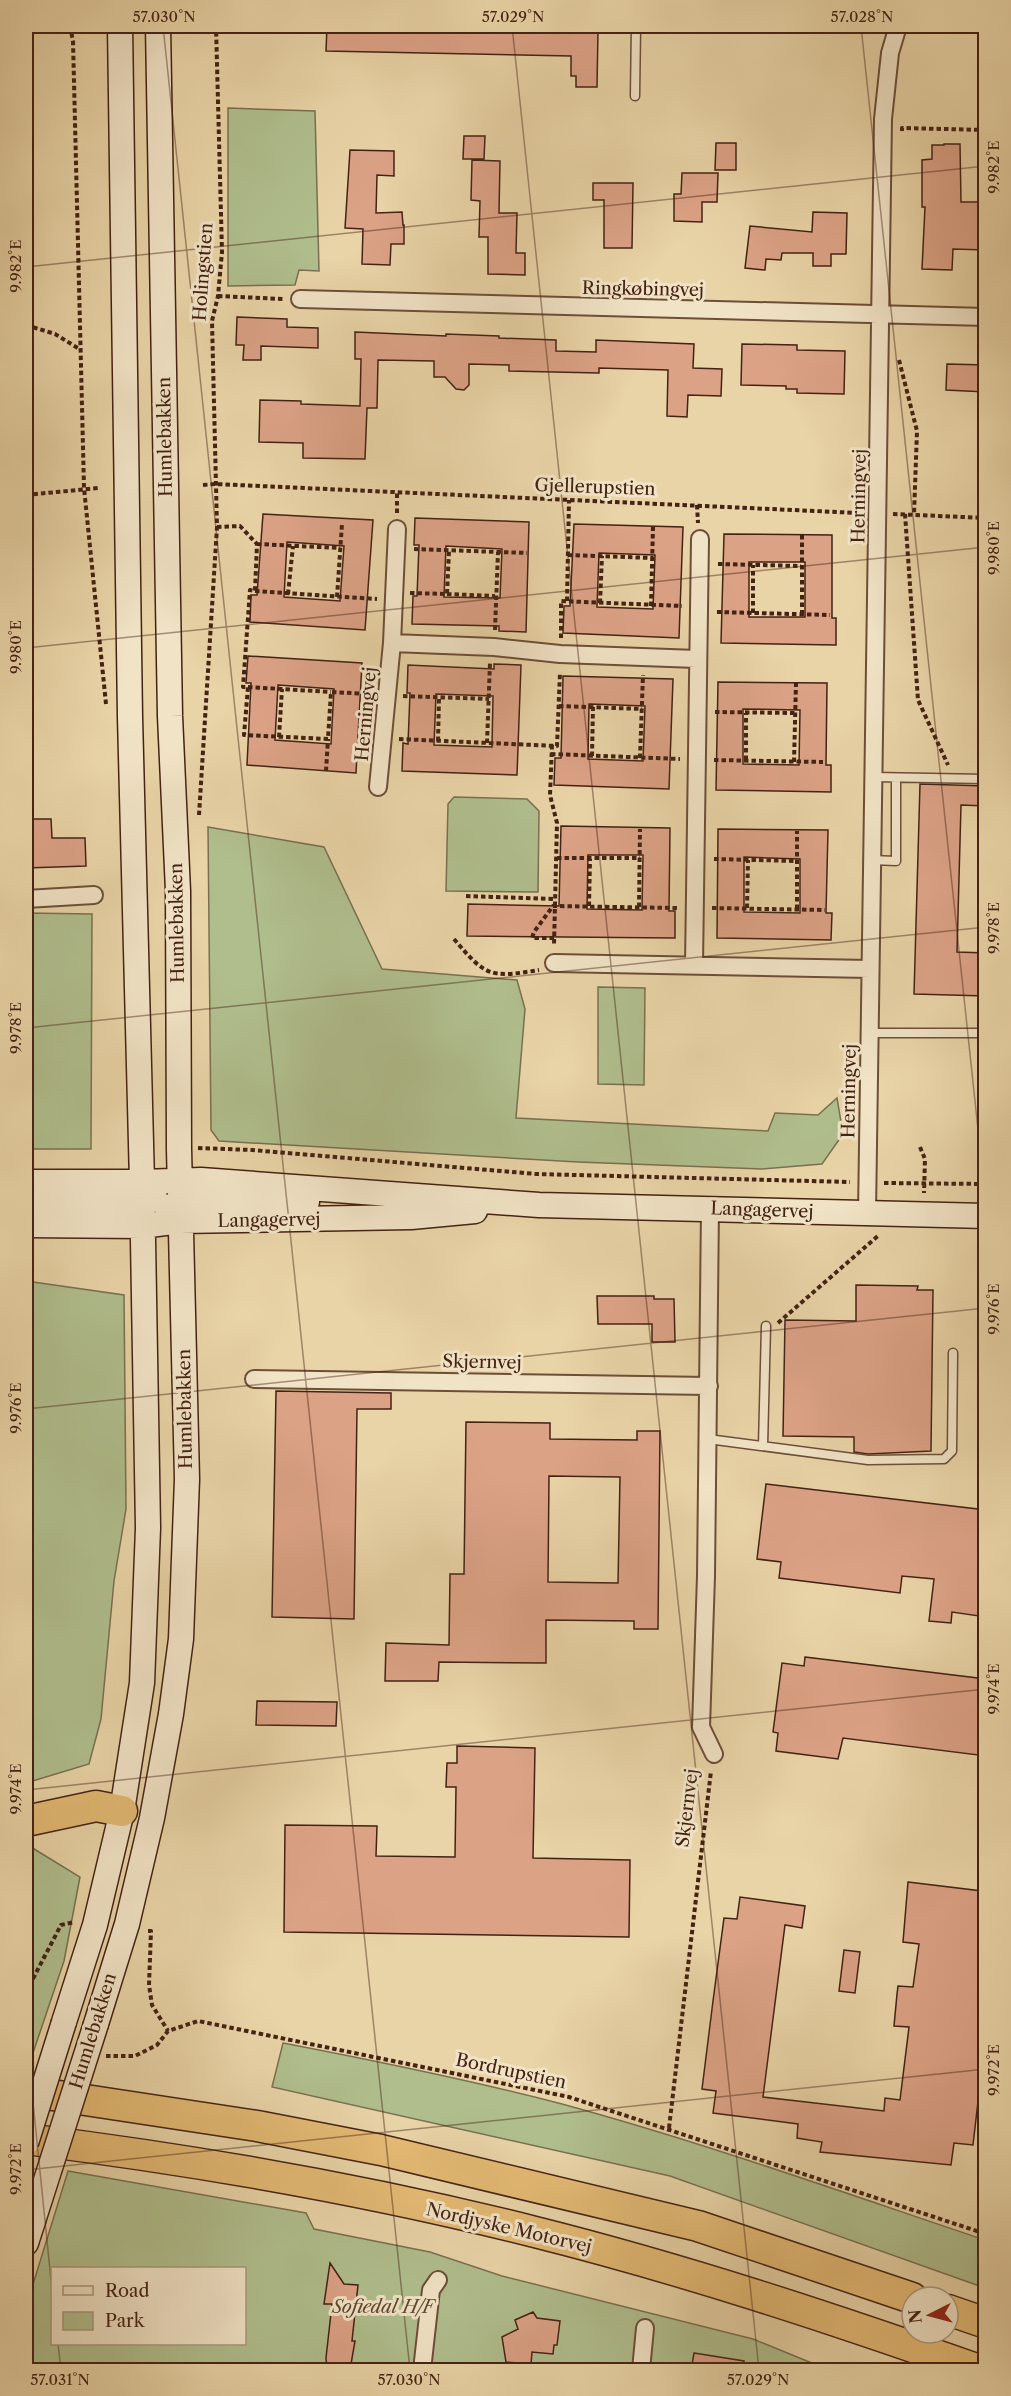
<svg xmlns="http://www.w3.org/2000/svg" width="1011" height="2396" viewBox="0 0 1011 2396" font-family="'Libre Caslon Text',serif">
<rect width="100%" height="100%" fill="#e9d4a7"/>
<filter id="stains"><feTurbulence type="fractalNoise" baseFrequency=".00333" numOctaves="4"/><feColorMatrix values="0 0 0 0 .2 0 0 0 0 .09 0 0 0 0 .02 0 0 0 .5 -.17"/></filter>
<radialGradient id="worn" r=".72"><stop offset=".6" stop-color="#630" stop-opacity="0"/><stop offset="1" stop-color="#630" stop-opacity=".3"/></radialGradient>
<path fill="#b0be8d" stroke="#7a7050" stroke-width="1.5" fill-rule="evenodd" d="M228 108 315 111 319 271 299 270 295 285 228 286Z
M454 797 527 799 539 811 538 892 446 891 448 804Z
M208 827 324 847 382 969 517 980 525 1009 516 1118 768 1131 775 1113 818 1115 837 1098 843 1134 822 1164 762 1169 578 1162 219 1141 211 1130Z
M26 913 92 914 91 1149H26Z
M598 987 645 988 644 1085 598 1084Z
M26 1281 124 1295 126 1509 114 1581 101 1719 89 1764 26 1783Z
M26 1844 80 1877 64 1961 33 2053 26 2052Z
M283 2043C377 2061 470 2080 562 2104 705 2143 845 2193 985 2240V2288L670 2176 272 2087Z
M68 2171 306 2213 314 2229 430 2252 502 2276 753 2339 829 2370H26V2307ZM52 2268H244V2344H52Z"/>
<path fill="#dca286" stroke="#442214" stroke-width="1.5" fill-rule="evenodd" d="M327 26H593V30H598L597 87H576V76H571V56L326 51Z
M464 136H485L484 159H463Z
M716 143H736V170H715Z
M944 144H960L961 202H986V250L953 249 952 270 922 269 925 207H922V160L932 159V145H944Z
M350 150 394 151V176L377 175 376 213 402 212 403 225H404V244H391L390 265 362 264 363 229 345 228Z
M472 160 500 161 499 213H517L516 253H525V275L488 274V237H479L480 201 471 200Z
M682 173H718L717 202H702V222L674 221V194H681Z
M593 183H633L632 248H604V200H593Z
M813 212 847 213 846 254H831V266H813V253H782L781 260 766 259 765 270 745 268 750 226 812 232Z
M237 317 287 319V327L318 328V348L261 346V360H243L244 345H236Z
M355 332 446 336V334L499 336V338L556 340V351L596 352V340L694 344 693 368 722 369 721 396 688 395 687 417 667 416 668 370 599 368V373L509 371V365L469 364V385L464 390 456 389 445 377H434V361L378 360 377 408H367L365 459 303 458V443L259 442 260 400 301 401V404L360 406 361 359H355Z
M742 344 797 345V350L845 351 844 394 797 393V389H786V386L741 385Z
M947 364 986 365V392L946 390Z
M263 514 373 520 365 630 250 622 251 595H257ZM287 542 344 546 340 601 284 597Z
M415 518 529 522 526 632 499 631V626L412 624 413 596H417L419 545H414ZM446 546 502 549 500 598 444 597Z
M574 524 683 527 679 638 563 633 564 606H570ZM599 553 655 555 653 609 597 607Z
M724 534 832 535V618H836V645L721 643ZM749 562H805V617H749Z
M248 656 362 663 356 773 247 765 251 683H246ZM278 685 334 689 331 744 275 740Z
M494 664 521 665 517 775 402 771 403 743 408 744 410 693H407L408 665 494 669ZM436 694 493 696 492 747 434 745Z
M563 676 673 679 669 789 554 785 555 758H561ZM589 704 645 706 643 761 588 759Z
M718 682 827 683 826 765H831V792L716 790ZM743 709 800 710 799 765 743 764Z
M920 784 986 786V806L961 805 957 952 986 953V996L914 994Z
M26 819H51L52 838H85L86 866 26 868Z
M561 826 670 828 669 911H675V938L467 936 468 904 559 906ZM588 855H643L642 910 587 909Z
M718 829 828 830 826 913H832L831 940 717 938ZM744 857 800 859V913L744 912Z
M856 1285 918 1286 917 1290H933L931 1451 868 1454 854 1452V1437L783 1436 785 1320 856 1321Z
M597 1296H654V1299H674L675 1342H652V1324H598Z
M276 1391 391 1393V1409H357L354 1619 272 1617Z
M466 1422 550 1423V1439L637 1440V1431H660L658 1629H634V1621L546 1620V1663L439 1662 438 1681H385L386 1643 449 1645 450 1574H464ZM549 1476 620 1477 618 1583 548 1582Z
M766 1484 986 1510V1612L980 1611 979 1616 952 1612 951 1623 929 1621 934 1579 902 1576 900 1593 779 1578 781 1562 757 1559Z
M805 1657 986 1679V1756L843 1738 838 1759 776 1751 778 1733 773 1732 782 1663 804 1666Z
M257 1701 337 1702 336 1726 256 1725Z
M457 1746 535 1748 533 1858 630 1860 629 1937 284 1932 285 1825 377 1826 376 1856 455 1857 456 1787H446L447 1763H457Z
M908 1882 982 1891 980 1913 986 1914V2032L973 2145 954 2143 951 2165 820 2152 822 2142 797 2138 798 2124 713 2113 716 2091 702 2089 713 2001 724 1918 737 1919 740 1897 805 1906 802 1928 785 1925 763 2097 884 2111 885 2098 900 2100 909 2027 894 2026 897 1994 898 1986 913 1987 919 1944 903 1942Z
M844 1950 860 1952 855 1993 839 1991Z
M330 2263 344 2284 358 2285 352 2341H355L350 2370H327L326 2358 332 2304H324Z
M533 2312 537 2318 560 2321 557 2345H554L553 2354 532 2352 531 2364 506 2362 502 2337 518 2329 515 2320Z
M694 2353 744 2361V2370H691Z"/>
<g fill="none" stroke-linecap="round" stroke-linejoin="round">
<defs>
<path id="lane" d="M732 26H819
M635 96 636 26
M873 777 986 779
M871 860 896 861V778
M869 1033H986
M708 1439 868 1460 944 1459 952 1451 953 1353
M763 1446 766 1326"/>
<path id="street" d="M300 299 986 317
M392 643 494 647 560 654 697 659
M378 787 392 643 397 529
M26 899 94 895
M554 963 870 969
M694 965 700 539
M710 1208 706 1576 701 1727 714 1754
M867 1214 883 119 890 53 898 26
M254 1379 709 1386
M422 2370 431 2290 438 2280
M641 2370 645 2328"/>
<path id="secondary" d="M26 1182H142L201 1180 539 1205 986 1216
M26 1206H142L155 1197
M167 1209 180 1201 307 1202
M26 1225 142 1226 180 1221 411 1217 475 1211
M64 2022 95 1925 122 1811 142 1683 148 1528 142 1182 130 717 120 26
M96 2024 127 1924 152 1818 171 1714 181 1639 187 1479 179 1149 178 891 170 716 158 26
M26 2243 33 2221"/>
<path id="highway" d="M26 1821 96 1806 122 1811
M26 2091 257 2126 381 2150 698 2226 912 2298
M26 2139C195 2160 364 2189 531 2231 683 2269 831 2318 979 2370
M948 2310 986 2323"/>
</defs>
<use href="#lane" stroke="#6d4e39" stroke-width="11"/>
<use href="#street" stroke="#6d4e39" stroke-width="20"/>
<use href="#secondary" stroke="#442214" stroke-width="27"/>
<use href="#highway" stroke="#442214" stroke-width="33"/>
<path stroke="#442214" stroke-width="4" stroke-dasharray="4.5 3" stroke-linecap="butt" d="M70 26 73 41 84 488 106 704
M902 131V128L986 130
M218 296 283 299
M26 325 55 334 81 350
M899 360 917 431 914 515
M203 485 215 484 859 513
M26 495 98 488
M697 505 698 523
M397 513V492
M893 514 986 518
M905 514 918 700 948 765
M217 527 240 526 257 544 255 591 250 590 243 687H248L244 735 328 739 331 692 371 694
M802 535V614
M257 544 340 548
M414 549 527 553
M568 555 653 558
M718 564 801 566
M255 591 377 599
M410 593 447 594 449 551
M288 594 293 546
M447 594 495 596
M337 597 342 524
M567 601 569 500
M600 603 602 556
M651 606 653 527
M717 612 830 615
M753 613V565
M495 630 498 552
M561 638V601L682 606
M248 687 331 692
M403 696 489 699
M559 706 642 709
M715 712 796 713
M279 737 282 689
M399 739 557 746 560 672
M438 741 439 698
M487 743 490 663
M552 745 550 795 557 823 554 945
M551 754 680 759
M592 756 593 707
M640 758 643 675
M714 760 823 762
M746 760V713
M794 762 796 683
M326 771 328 739
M199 815 217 527 212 321 218 296 222 252 216 26
M557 858H640
M714 859 797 861
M466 896 556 899
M589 906 590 859
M639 907 640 829
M712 908 825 910
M747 908 748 860
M797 909V831
M554 938H532L534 932 553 906 677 908
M454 939C486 977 490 978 539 970
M920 1147 925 1159 924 1193
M198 1148 252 1150 536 1174 850 1182
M884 1183 986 1184
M778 1323 879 1235
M148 1931H151L149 1985 152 2005 168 2031
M26 1992 61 1925 74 1922
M26 2044 33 2046
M106 2056H135L157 2045 168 2031 198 2021 569 2097 986 2234
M669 2128 711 1771"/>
<use href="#lane" stroke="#f1e3c6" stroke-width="8"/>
<use href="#street" stroke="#f1e3c6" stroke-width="16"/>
<use href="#secondary" stroke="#f1e3c6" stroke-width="24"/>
<use href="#highway" stroke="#e4ba74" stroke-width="30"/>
<defs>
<path id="secondary-bridge" d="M26 2143 64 2022
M33 2221 96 2024"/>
</defs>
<use href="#secondary-bridge" stroke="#442214" stroke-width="27" stroke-linecap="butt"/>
<use href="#secondary-bridge" stroke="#f1e3c6" stroke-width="24"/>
</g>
<path fill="none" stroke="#442214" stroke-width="1.5" stroke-opacity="0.45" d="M163 26 410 2370M512 26 759 2370M861 26 986 1205M26 267 986 166M26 648 986 547M26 1028 986 927M26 1409 986 1308M26 1790 986 1689M26 2033 52 2290M26 2170 986 2069M58 2344 61 2370"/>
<g text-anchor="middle" stroke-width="6" stroke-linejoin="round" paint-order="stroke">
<g font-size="18" fill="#442214" stroke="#f1e3c6">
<text transform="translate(203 272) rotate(-86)" y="6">Holingstien</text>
<text transform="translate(643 289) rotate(1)" y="6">Ringkøbingvej</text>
<text transform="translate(165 437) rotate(-91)" y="6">Humlebakken</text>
<text transform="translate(595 487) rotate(2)" y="6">Gjellerupstien</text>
<text transform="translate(859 496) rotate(-89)" y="6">Herningvej</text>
<text transform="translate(366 714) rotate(-85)" y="6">Herningvej</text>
<text transform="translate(177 923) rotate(-91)" y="6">Humlebakken</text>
<text transform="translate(849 1091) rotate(-89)" y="6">Herningvej</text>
<text transform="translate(762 1210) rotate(2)" y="6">Langagervej</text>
<text transform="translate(269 1220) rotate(-1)" y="6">Langagervej</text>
<text transform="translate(482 1362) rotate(1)" y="6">Skjernvej</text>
<text transform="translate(185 1409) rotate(-91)" y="6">Humlebakken</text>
<text transform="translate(687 1808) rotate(-83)" y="6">Skjernvej</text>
<text transform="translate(93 2031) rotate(-73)" y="6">Humlebakken</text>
<text transform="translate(511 2071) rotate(12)" y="6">Bordrupstien</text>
<text transform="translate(509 2228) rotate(13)" y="6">Nordjyske Motorvej</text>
</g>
<g font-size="18" font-style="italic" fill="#5f4932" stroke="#f1e3c6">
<text x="383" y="2313">Sofiedal H/F</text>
</g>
</g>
<rect width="1011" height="2396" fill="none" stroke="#e9d4a7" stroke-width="66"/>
<rect x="51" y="2267" width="195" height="78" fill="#f1e3c6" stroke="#ac967f" stroke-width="1.5"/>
<rect x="63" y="2286" width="30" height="9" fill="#f1e3c6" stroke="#ac967f" stroke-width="1.5"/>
<text x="105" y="2297" font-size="18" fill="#442214">Road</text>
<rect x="63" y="2312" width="30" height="18" fill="#b0be8d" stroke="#ac967f" stroke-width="1.5"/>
<text x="105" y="2327" font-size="18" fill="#442214">Park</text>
<g transform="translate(930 2315) rotate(264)"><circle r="28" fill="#f1e3c6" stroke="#ac967f" stroke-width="1.5"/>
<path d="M0-4.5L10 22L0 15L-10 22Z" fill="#8f2418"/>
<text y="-9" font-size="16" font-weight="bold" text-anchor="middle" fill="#442214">N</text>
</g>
<rect x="33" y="33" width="945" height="2330" fill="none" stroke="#442214" stroke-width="2"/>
<g font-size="15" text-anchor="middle" fill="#442214">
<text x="164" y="22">57.030°N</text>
<text x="513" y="22">57.029°N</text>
<text x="862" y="22">57.028°N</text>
<text transform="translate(994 167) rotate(-90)" y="5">9.982°E</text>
<text transform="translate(16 266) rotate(-90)" y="5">9.982°E</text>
<text transform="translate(994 548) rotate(-90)" y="5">9.980°E</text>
<text transform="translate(16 647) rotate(-90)" y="5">9.980°E</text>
<text transform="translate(994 928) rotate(-90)" y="5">9.978°E</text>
<text transform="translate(16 1028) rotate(-90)" y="5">9.978°E</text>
<text transform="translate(994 1309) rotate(-90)" y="5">9.976°E</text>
<text transform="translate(16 1408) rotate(-90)" y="5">9.976°E</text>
<text transform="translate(994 1689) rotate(-90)" y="5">9.974°E</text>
<text transform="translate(16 1789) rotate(-90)" y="5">9.974°E</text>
<text transform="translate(994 2070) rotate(-90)" y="5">9.972°E</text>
<text transform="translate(16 2169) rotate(-90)" y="5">9.972°E</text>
<text x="60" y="2385">57.031°N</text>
<text x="409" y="2385">57.030°N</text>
<text x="758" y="2385">57.029°N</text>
</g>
<rect width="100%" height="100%" filter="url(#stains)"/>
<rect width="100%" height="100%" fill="url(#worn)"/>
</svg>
